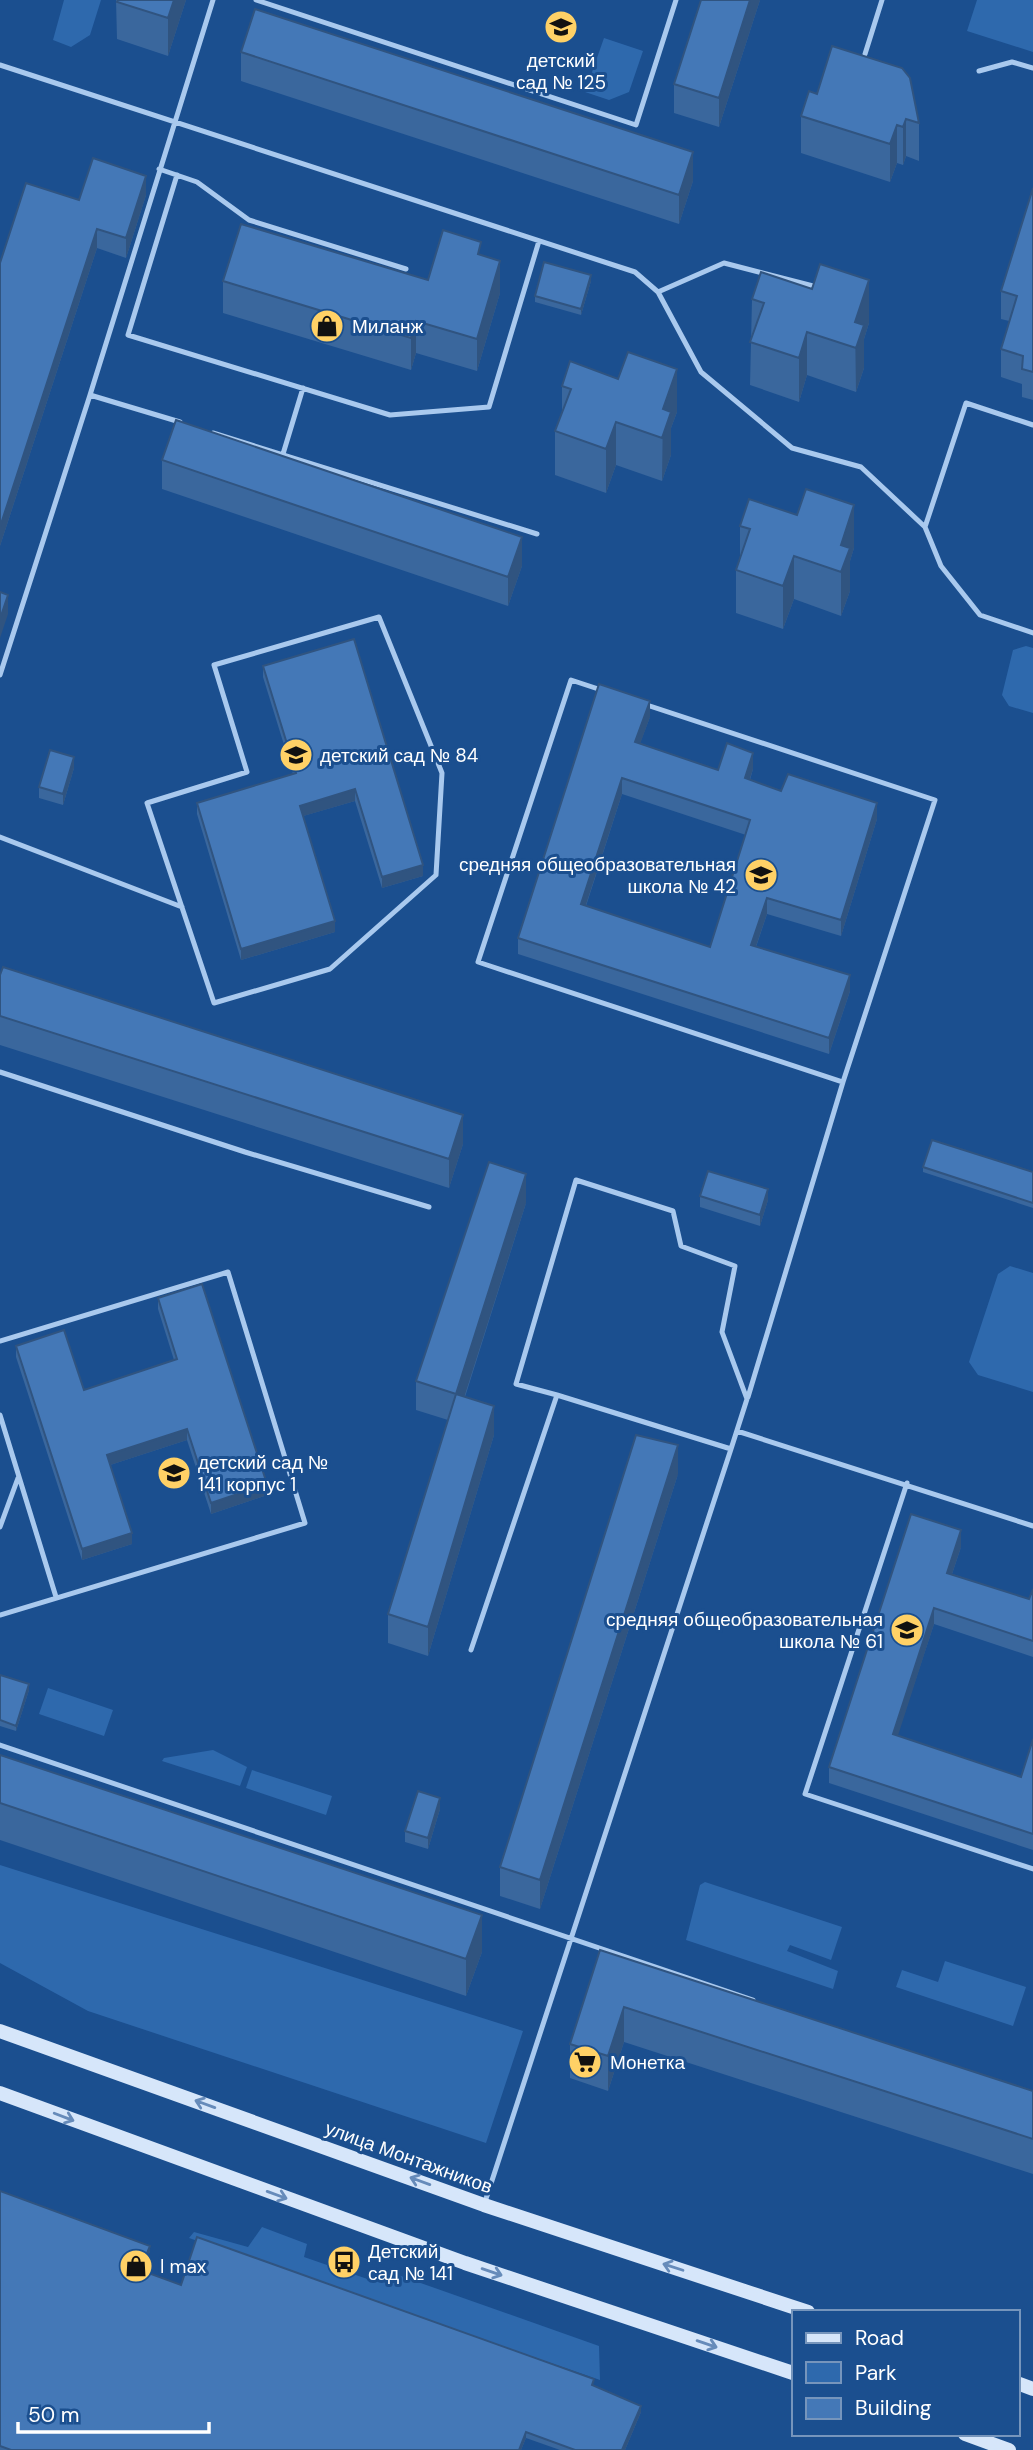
<svg xmlns="http://www.w3.org/2000/svg" width="1033" height="2450" viewBox="0 0 1033 2450" font-family="'DM Sans',sans-serif">
<rect width="100%" height="100%" fill="#1b4f8f"/>
<path fill="#2e69ad" d="M64 0H101L90 35 71 47 53 40Z
M977 0H1033V52L967 31Z
M604 38 643 51 629 92 609 100 585 92Z
M1026 646 1033 648V713L1009 706 1002 695 1013 650Z
M1010 1266 1033 1273V1392L978 1375 969 1362 998 1274Z
M48 1688 113 1710 104 1736 39 1714Z
M213 1750 247 1767 240 1786 162 1761 164 1758Z
M252 1770 332 1796 326 1815 246 1788Z
M0 1865 523 2031 486 2143 88 2011 0 1963Z
M705 1882 842 1927 831 1960 790 1945 787 1951 838 1971 833 1989 686 1940 700 1885Z
M945 1961 1026 1987 1013 2026 896 1987 902 1970 938 1982Z
M262 2227 307 2244 304 2257 376 2282 381 2269 599 2346 600 2380 189 2238 194 2232 248 2247Z"/>
<g fill="none" stroke-linecap="round" stroke-linejoin="round">
<path stroke="#a9c9ee" stroke-width="5" d="M256 0 636 125 676 0
M865 54 882 0
M0 65 635 272 658 292 701 372 792 448 861 467 925 527 941 566 980 615 1033 633
M979 71 1012 62 1033 68
M159 169 197 182 249 220 406 269
M177 175 128 335 390 415 489 407 539 241
M658 292 724 263 817 287
M180 422 90 395 213 0
M213 433 537 534
M283 454 303 388
M925 527 966 403 1033 425
M379 617 442 773 436 875 330 969 214 1003 147 803 247 772 214 665Z
M0 675 90 395
M571 680 935 800 843 1082 478 962Z
M0 837 182 907
M0 1072 245 1152 429 1207
M0 1341 228 1272 305 1523 0 1615
M557 1395 516 1384 576 1180 673 1211 681 1246 735 1266 722 1332 747 1399 731 1449
M748 1397 843 1082
M0 1415 56 1597
M737 1431 1033 1526
M907 1483 805 1794 1033 1869
M0 1527 18 1478
M471 1650 557 1395 731 1449 484 2205
M0 1745 753 2000"/>
<path stroke="#d6e6fa" stroke-width="14" d="M0 2031 484 2205 808 2312
M0 2093 465 2263 793 2373
M1017 2383 1033 2389
M965 2434 1009 2450"/>
</g>
<path fill="#3a679d" fill-rule="evenodd" d="M116 0H186L168 56 117 39Z
M760 0 719 127 674 113V84Z
M832 46 919 123V161L906 156 903 165 897 163 890 182 801 153V116L817 94Z
M241 52 693 181 679 224 241 81Z
M1033 188V400L1022 397V384L1001 377V349L1009 321 1001 319V291Z
M146 195 126 258 97 248 0 546V263L79 200Z
M481 255 500 293 477 371 416 353 411 370 223 313V281L428 280Z
M591 281 581 315 535 302V296Z
M752 299 869 323 864 339V368L856 392 807 375 799 402 750 385Z
M562 386 677 412 671 428V455L662 481 616 465 606 493 555 475V431L562 414Z
M162 460 522 566 508 606 162 489Z
M740 526 854 548 850 561V591L841 616 794 599 783 629 736 613V570L740 558Z
M263 666 423 876 382 888 355 801 303 816 335 932 241 960 197 814V803L293 774 263 677Z
M650 717 640 743 718 770 753 769 750 780 781 791 877 819 841 936 767 914 756 947 850 991 829 1054 518 954V938ZM622 794 746 835 710 947 586 906Z
M74 768 63 805 39 798V787Z
M0 975 463 1144 449 1188 0 1045Z
M923 1167 1033 1172V1208L923 1172Z
M700 1196 768 1200 760 1226 700 1207Z
M526 1203 465 1397 494 1435 428 1656 388 1643V1614L448 1420 416 1410V1381Z
M158 1298 267 1495 211 1514 187 1440 110 1465 132 1544 82 1560 16 1357V1346L84 1390 174 1360 158 1309Z
M678 1474 540 1909 500 1896V1867Z
M961 1547 952 1574 1029 1599 1033 1589V1657L934 1624 897 1736 1021 1777 1033 1739V1850L829 1783V1767Z
M0 1675 29 1690 16 1731 0 1726Z
M0 1755 482 1952 466 1996 0 1840Z
M440 1809 428 1849 405 1842V1831Z
M600 1950 1033 2091V2174L624 2042 608 2091 570 2078V2044Z
M0 2191 150 2251 142 2271 181 2285 594 2385 593 2386 641 2412 625 2450H560L526 2438 521 2450H0Z"/>
<path fill="#305480" d="M174 0H186L168 56V18Z
M750 0H760L719 127V98Z
M906 119V156L903 165V127Z
M897 125V163L890 182V144Z
M693 152V181L679 224V195Z
M146 176V195L126 258V238Z
M97 229V248L0 546V527Z
M500 261V293L477 371V339Z
M591 275V281L581 315V309Z
M869 280V323L864 339V368L856 392 855 322Z
M416 321V353L411 370V338Z
M807 332V375L799 402V358Z
M677 369V412L671 428V455L662 481 663 409Z
M616 422V465L606 493V449Z
M854 505V548L850 561V591L841 616V545Z
M522 537V566L508 606V577Z
M794 556V599L783 629V586Z
M8 595V614L0 638V619Z
M650 701V717L635 758V742Z
M753 753V769L745 794V778Z
M74 757V768L63 805V794Z
M622 778V794L581 920V904Z
M355 789V801L300 817V806Z
M877 803V819L841 936V920Z
M423 865V876L382 888V877Z
M767 898V914L751 961V945Z
M335 921V932L241 960V949Z
M850 975V991L829 1054V1038Z
M463 1115V1144L449 1188V1159Z
M526 1174V1203L456 1423V1394Z
M768 1189V1200L760 1226V1215Z
M494 1406V1435L428 1656V1627Z
M187 1429V1440L107 1466V1455Z
M678 1445V1474L540 1909V1880Z
M267 1484V1495L211 1514V1503Z
M961 1530V1547L947 1589V1573Z
M132 1533V1544L82 1560V1549Z
M934 1608V1624L893 1751V1734Z
M29 1684V1690L16 1731V1726Z
M440 1798V1809L428 1849V1838Z
M482 1915V1952L466 1996V1959Z
M624 2007V2042L608 2091V2056Z
M150 2246V2251L140 2276V2270Z
M641 2406V2412L625 2450H622Z
M526 2432V2438L521 2450H519Z"/>
<path fill="#4478b7" stroke="#305480" stroke-width="2" fill-rule="evenodd" d="M118 0H174L168 18 117 2Z
M701 0H750L719 98 674 84Z
M255 9 693 152 679 195 241 52Z
M832 46 902 68 910 78 919 123 906 119 903 127 897 125 890 144 801 116 809 91 817 94Z
M93 158 146 176 126 238 97 229 0 527V263L26 183 79 200Z
M1033 188V372L1022 369 1023 356 1001 349 1017 296 1001 291Z
M241 224 428 280 443 230 481 242 478 254 500 261 477 339 416 321 411 338 223 281Z
M544 262 591 275 581 309 535 296Z
M820 264 869 280 855 322 864 325 856 348 807 332 799 358 750 342 764 303 752 299 761 272 812 289Z
M628 352 677 369 663 409 671 412 662 438 616 422 606 449 555 431 571 389 562 386 570 361 618 379Z
M176 420 522 537 508 577 162 460Z
M806 489 854 505 841 545 850 548 841 572 794 556 783 586 736 570 750 529 740 526 749 499 797 515Z
M0 592 8 595 0 619Z
M354 639 423 865 382 877 355 789 300 806 335 921 241 949 197 803 296 773 263 666Z
M599 684 650 701 635 742 718 770 727 743 753 753 745 778 781 791 788 774 877 803 841 920 767 898 751 945 850 975 829 1038 518 938ZM622 778 750 820 710 947 581 904Z
M50 750 74 757 63 794 39 787Z
M3 967 463 1115 449 1159 0 1016V975Z
M932 1140 1033 1172V1203L923 1167Z
M489 1162 526 1174 456 1394 416 1381Z
M708 1171 768 1189 760 1215 700 1196Z
M202 1284 267 1484 211 1503 187 1429 107 1455 132 1533 82 1549 16 1346 64 1330 84 1390 177 1359 158 1298Z
M456 1394 494 1406 428 1627 388 1614Z
M636 1435 678 1445 540 1880 500 1867Z
M911 1514 961 1530 947 1573 1029 1599 1033 1589V1641L934 1608 893 1734 1021 1777 1033 1739V1834L829 1767Z
M0 1675 29 1684 16 1726 0 1720Z
M0 1755 482 1915 466 1959 0 1803Z
M418 1791 440 1798 428 1838 405 1831Z
M600 1950 1033 2091V2139L624 2007 608 2056 570 2044Z
M0 2191 150 2246 140 2270 181 2285 197 2237 594 2379 592 2385 641 2406 622 2450H575L526 2432 519 2450H11L0 2446Z"/>
<defs><path id="oneway-shaft" d="M-6 0H5M1.5-3L5.5 0L1.5 3" fill="none" stroke-width="1.6" stroke-linecap="round" stroke-linejoin="round" transform="scale(1.75)"/></defs>
<g stroke="#668bba">
<use href="#oneway-shaft" transform="translate(205 2104) rotate(-160)"/>
<use href="#oneway-shaft" transform="translate(64 2117) rotate(21)"/>
<use href="#oneway-shaft" transform="translate(420 2181) rotate(-160)"/>
<use href="#oneway-shaft" transform="translate(277 2195) rotate(20)"/>
<use href="#oneway-shaft" transform="translate(673 2267) rotate(-162)"/>
<use href="#oneway-shaft" transform="translate(492 2272) rotate(19)"/>
<use href="#oneway-shaft" transform="translate(707 2344) rotate(19)"/>
</g>
<defs>
<symbol id="school-disc" viewBox="-11 -11 22 22"><circle r="9.5" fill="#ffd166" stroke="#1b4f8f"/><path d="M0-5L7-2L0 1L-7-2ZM-4 1L0 2.5L4 1V4Q0 6-4 4Z" fill="#111"/></symbol>
<symbol id="shop-disc" viewBox="-11 -11 22 22"><circle r="9.5" fill="#ffd166" stroke="#1b4f8f"/><path d="M-5-2.5h2.3a2.7 3.5 0 0 1 5.4 0H5L5.5 6h-11ZM-1.5-2.5h3a1.5 2.3 0 0 0-3 0Z" fill="#111"/></symbol>
<symbol id="supermarket-disc" viewBox="-11 -11 22 22"><circle r="9.5" fill="#ffd166" stroke="#1b4f8f"/><path d="M-6-5.5h2.5l.6 2H6L4.5 2H-2.5L-4.4-4H-6ZM-1.5 3.2a1.3 1.3 0 1 0 .1 0ZM3 3.2a1.3 1.3 0 1 0 .1 0Z" fill="#111"/></symbol>
<symbol id="bus-disc" viewBox="-11 -11 22 22"><circle r="9.5" fill="#ffd166" stroke="#1b4f8f"/><path d="M-5-6H5V4H4V6H2V4H-2V6H-4V4H-5ZM-3.5-4V0h7V-4ZM-3.5 1.2v1.5H-2V1.2ZM2 1.2v1.5H3.5V1.2Z" fill="#111"/></symbol>
</defs>
<g fill-rule="evenodd">
<use href="#school-disc" x="542" y="8" width="38" height="38"/>
<use href="#shop-disc" x="308" y="307" width="38" height="38"/>
<use href="#school-disc" x="277" y="736" width="38" height="38"/>
<use href="#school-disc" x="742" y="856" width="38" height="38"/>
<use href="#school-disc" x="155" y="1454" width="38" height="38"/>
<use href="#school-disc" x="888" y="1611" width="38" height="38"/>
<use href="#supermarket-disc" x="566" y="2043" width="38" height="38"/>
<use href="#bus-disc" x="325" y="2243" width="38" height="38"/>
<use href="#shop-disc" x="117" y="2247" width="38" height="38"/>
</g>
<g text-anchor="middle" stroke-width="6" stroke-linejoin="round" paint-order="stroke">
<g font-size="19" fill="#fff" stroke="#1b4f8f" text-anchor="start">
<text x="561" y="67" text-anchor="middle">детский<tspan x="561" dy="22">сад № 125</tspan></text>
<text x="352" y="333">Миланж</text>
<text x="320" y="762">детский сад № 84</text>
<text x="736" y="871" text-anchor="end">средняя общеобразовательная<tspan x="736" dy="22">школа № 42</tspan></text>
<text x="198" y="1469">детский сад №<tspan x="198" dy="22">141 корпус 1</tspan></text>
<text x="883" y="1626" text-anchor="end">средняя общеобразовательная<tspan x="883" dy="22">школа № 61</tspan></text>
<text x="610" y="2069">Монетка</text>
<text x="368" y="2258">Детский<tspan x="368" dy="22">сад № 141</tspan></text>
<text x="160" y="2273">I max</text>
</g>
<g font-size="19" fill="#fff" stroke="#1b4f8f">
<text transform="translate(409 2157) rotate(20)" y="7">улица Монтажников</text>
</g>
</g>
<rect x="792" y="2310" width="228" height="126" fill="#1b4f8f" stroke="#7695bc" stroke-width="2"/>
<rect x="806" y="2333" width="35" height="10" fill="#d6e6fa" stroke="#7695bc" stroke-width="2"/>
<text x="855" y="2345" font-size="21" fill="#ffffff">Road</text>
<rect x="806" y="2362" width="35" height="21" fill="#2e69ad" stroke="#7695bc" stroke-width="2"/>
<text x="855" y="2380" font-size="21" fill="#ffffff">Park</text>
<rect x="806" y="2398" width="35" height="21" fill="#4478b7" stroke="#7695bc" stroke-width="2"/>
<text x="855" y="2415" font-size="21" fill="#ffffff">Building</text>
<path d="M18 2422v10h191v-10" fill="none" stroke="#ffffff" stroke-width="3.5"/>
<text x="28" y="2422" font-size="21" fill="#ffffff" stroke="#1b4f8f" stroke-width="5" paint-order="stroke">50 m</text>
</svg>
